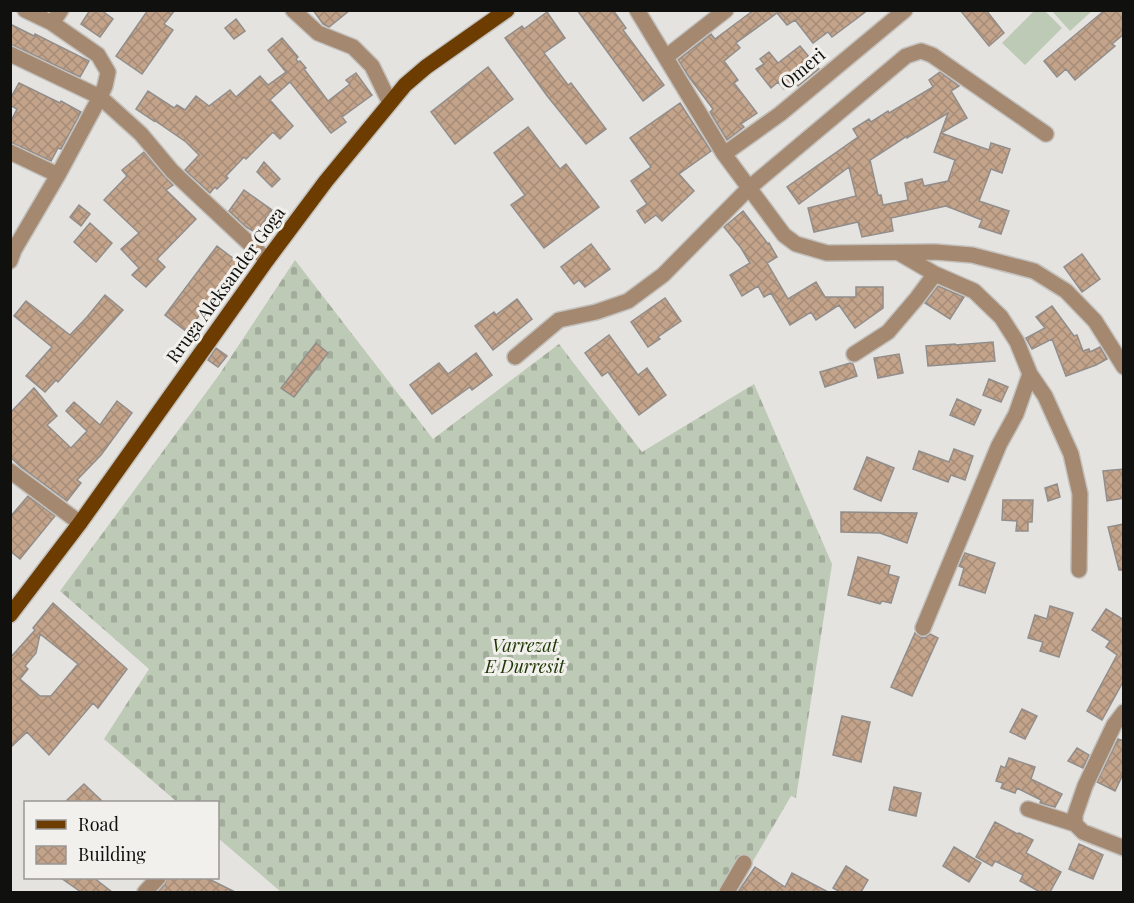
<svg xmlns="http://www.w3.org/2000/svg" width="1134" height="903" viewBox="0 0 1134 903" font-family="'Playfair Display',serif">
<defs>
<pattern id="cemetery-stones" width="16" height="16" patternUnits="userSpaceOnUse" patternTransform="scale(1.5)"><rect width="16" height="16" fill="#bdcab5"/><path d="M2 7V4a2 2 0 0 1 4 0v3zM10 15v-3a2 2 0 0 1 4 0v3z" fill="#a1ac9a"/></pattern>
<pattern id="building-cross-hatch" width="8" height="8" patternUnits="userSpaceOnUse" patternTransform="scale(1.5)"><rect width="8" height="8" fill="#c3a48b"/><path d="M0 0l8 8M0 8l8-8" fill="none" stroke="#a68c77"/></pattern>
</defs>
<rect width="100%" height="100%" fill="#e5e3df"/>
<path fill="url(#cemetery-stones)" d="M295 260 433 439 559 344 642 452 754 384 832 564 796 798 791 796 735 892H281L218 838V802H177L104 739 149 669 60 591 219 375Z"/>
<path fill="#bdcab5" d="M1034 11H1045L1062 28 1025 65 1002 43Z
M1052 11H1092L1070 31Z"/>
<path fill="url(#building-cross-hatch)" stroke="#918d8b" stroke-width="1.5" fill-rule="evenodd" d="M90 10H101L113 19 100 37 81 24Z
M148 10H175L164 24 173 30 142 74 116 56Z
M313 10H350L329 27 323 24Z
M577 10H613L626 28 623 30 664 85 643 101Z
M754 10H868L832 37 828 32 813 43 795 20 787 25 777 13 736 43 740 48 724 61 738 80 734 83 757 113 741 124 744 127 727 140 710 112 713 109 689 77 678 60 711 34 715 39Z
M960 10H986L1004 33 989 46Z
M1105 10H1124V34L1112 44 1115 46 1075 80 1066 69 1057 77 1044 61Z
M547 12 565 38 544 53 568 85 571 83 606 129 586 144 548 97 505 38 522 26 524 29Z
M236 19 245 31 234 39 225 28Z
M10 24 34 36 35 34 89 61 80 77 10 44Z
M282 38 298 57 296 59 298 62 300 61 306 68 304 69 328 101 350 84 346 80 356 73 372 95 342 117 346 122 331 133 290 82 270 100 293 126 280 139 274 133H272L246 159 244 157 226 176 228 178 217 189 215 187 210 193 185 170 199 155 186 142 154 120V121L136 109 148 91 174 108 177 105 185 110 196 96 209 106 230 90 236 97 260 76 268 85 286 72 268 50Z
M800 46 819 69 798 86 788 74 787 75 793 82 784 89 778 82 771 88 756 69 764 64 760 59 769 52 778 63Z
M488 67 513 99 455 144 431 112Z
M940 72 959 86 951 91 967 118 941 133 989 150 991 143 1010 149 1002 173 991 169 979 201 1009 211 1001 234 979 227 982 220 946 206 891 218 893 231 862 237 858 222 814 232 808 208 856 196 849 167 799 204 787 187 858 137 853 129 869 119 871 122 888 111 889 113 933 87 929 80ZM948 113 934 152 955 160 948 181 924 186 922 179 905 183 908 200 883 205 881 195H878L870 160 907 136V138Z
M19 83 60 103 61 101 81 112 61 149 58 148 51 161 10 142V123L17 109 10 105V99Z
M680 103 711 151 679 174 694 191 662 221 656 215 645 223 637 211 647 204 631 181 651 167 630 138Z
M528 127 560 169 566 164 599 207 544 248 511 205 525 195 494 153Z
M144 152 173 185 166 190 196 219 157 259 165 267 146 287 132 275 139 268 121 249 139 233 104 200 127 176 122 170Z
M264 162 280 179 272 187 257 172Z
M244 190 272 210 256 233 246 227 229 211Z
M79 205 90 214 81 226 70 217Z
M743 211 768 244 769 243 777 257 767 263 788 299 816 282 825 297H856V287H883V308L855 328 839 305 816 320 811 312 790 325 771 293 764 297 758 286 742 296 730 275 750 263 741 248 724 227Z
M90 223 112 243 96 262 74 242Z
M591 244 610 269 585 287 579 280 574 284 561 267Z
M217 246 239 263 187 332 165 315Z
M1082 254 1100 279 1082 292 1064 267Z
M938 286 964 297 950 319 925 303Z
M105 295 123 310 58 382 56 380 45 392 26 376 52 347 14 316 26 301 70 335 87 317Z
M665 298 681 321 658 337 660 339 648 347 631 322Z
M517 299 532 319 493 350 475 326 494 312 496 315Z
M1052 306 1074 336 1077 335 1083 351 1089 349 1090 352 1100 347 1107 359 1096 365 1066 376 1052 339 1032 349 1026 338 1045 328 1036 317Z
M609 335 638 375 647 368 666 395 639 415 608 372 602 376 585 353Z
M993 342 995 361 928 366 926 346 955 344V345Z
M316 343 328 353 294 397 281 388Z
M216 348 227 356 218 367 208 360Z
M476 353 492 375 472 390 470 387 432 414 410 385 439 363 448 374Z
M899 354 903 373 878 378 874 358Z
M850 363 853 364 857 376 825 387 820 372Z
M989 379 1008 387 1001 402 983 395Z
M34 388 57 416 47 425 71 448 87 431 66 411 74 402 100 425 117 401 132 413 101 455 77 480 81 483 67 501 21 467 10 457V413Z
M957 399 981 410 974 425 950 415Z
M954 449 973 456 965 480 951 475 948 482 913 469 919 451 949 462Z
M867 457 894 468 881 501 854 489Z
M1124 469V498L1107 501 1103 471Z
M1057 484 1060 497 1048 501 1045 488Z
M28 496 55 516 20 559 10 551V517Z
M1003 500H1033L1032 522H1028V531H1016L1017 521 1002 520Z
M841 512 917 513 907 543 880 533 841 532Z
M1124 524V570H1119L1108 527Z
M965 553 995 563 985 593 959 585 964 568 959 566Z
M858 557 890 566 888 574 899 577 891 603 882 601 880 604 848 595Z
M53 603 127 669 98 708 93 703 49 755 27 732 10 748V658L35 630 33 628ZM40 634 78 664 51 696H40L20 679 28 669 25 666 36 653Z
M1050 606 1073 613 1059 657 1040 651 1043 642 1028 638 1035 615 1047 619Z
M1106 609 1124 620V680L1102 720 1087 711 1117 655 1106 647 1110 641 1092 630Z
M915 633 920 637 925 638 930 634 938 638 912 696 891 687Z
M1022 709 1037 716 1025 739 1010 732Z
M842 716 870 722 861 762 833 755Z
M1118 739 1124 741V772L1115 791 1097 782Z
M1077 748 1089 755 1083 768 1068 761Z
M1009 758 1035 767 1031 779 1062 794 1055 807 1040 803 1041 800 1017 788 1015 793 1001 788 1003 783 996 781 1001 766 1005 768Z
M84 784 103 802H65Z
M894 787 921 793 916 816 889 810Z
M995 822 1018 834 1019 833 1033 840 1026 853 1061 872 1050 892H1040L1020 881 1023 875 995 861 992 866 976 857Z
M1079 844 1103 855 1093 879 1069 869Z
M954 847 981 863 969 882 943 866Z
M846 866 868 880 861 892H840L833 888Z
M755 867 785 887 792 873 828 892H738Z
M61 878H94L112 892H81Z
M167 878H207L235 892H158L165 884Z"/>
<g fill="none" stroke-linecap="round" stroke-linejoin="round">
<defs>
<path id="minor" d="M293 10 318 33 353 47 372 66 390 103
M637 10 724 154 784 235 796 244 827 253 935 252 972 255 1034 271 1066 291 1095 321 1124 367
M52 23 61 10
M10 54 100 97 141 134 172 171 267 260
M666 57 726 10
M10 152 58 175
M724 154 780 114 905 10
M899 253 935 274 974 291 1001 317 1017 342 1030 374 1045 396 1071 454 1080 494 1079 570
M10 261 14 250 58 175 100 97 105 86 108 72 98 55 52 23 25 10
M854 354 888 332 917 298 935 274
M515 357 559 320 596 312 628 301 663 275 749 188 906 56 921 51 932 55 1046 134
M10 471 80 523
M923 628 999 445 1016 414 1030 374
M1028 809 1075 824 1083 832 1124 848
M1075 824V815L1085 786 1114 725 1124 712
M145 892 158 878
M727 892 744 863"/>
<path id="major" d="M10 615 80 523 267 260 326 181 405 85 426 67 507 10"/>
</defs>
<use href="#minor" stroke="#c3c1be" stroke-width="18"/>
<use href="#major" stroke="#c3c1be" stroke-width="18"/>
<use href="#minor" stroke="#a4886f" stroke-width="15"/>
<use href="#major" stroke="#6c3c00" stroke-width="15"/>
</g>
<g text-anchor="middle" stroke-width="6" stroke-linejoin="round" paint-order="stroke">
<g font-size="18" fill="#10100e" stroke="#f2f0ec">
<text transform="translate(803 69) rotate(-40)" y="6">Omeri</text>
<text transform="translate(226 285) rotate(-54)" y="6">Rruga Aleksander Goga</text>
</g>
<g font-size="18" font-style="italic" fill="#1d3603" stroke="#f2f0ec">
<text x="525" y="652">Varrezat<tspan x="525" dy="21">E Durresit</tspan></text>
</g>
</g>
<rect width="1134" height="903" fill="none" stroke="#10100e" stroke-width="24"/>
<rect x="24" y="801" width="195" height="78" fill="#f2f0ec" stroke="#989693" stroke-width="1.5"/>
<rect x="36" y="820" width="30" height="9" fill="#6c3c00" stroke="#989693" stroke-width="1.5"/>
<text x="78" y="831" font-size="18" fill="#10100e">Road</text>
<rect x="36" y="846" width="30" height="18" fill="url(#building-cross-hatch)" stroke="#989693" stroke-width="1.5"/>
<text x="78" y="861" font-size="18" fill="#10100e">Building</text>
</svg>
